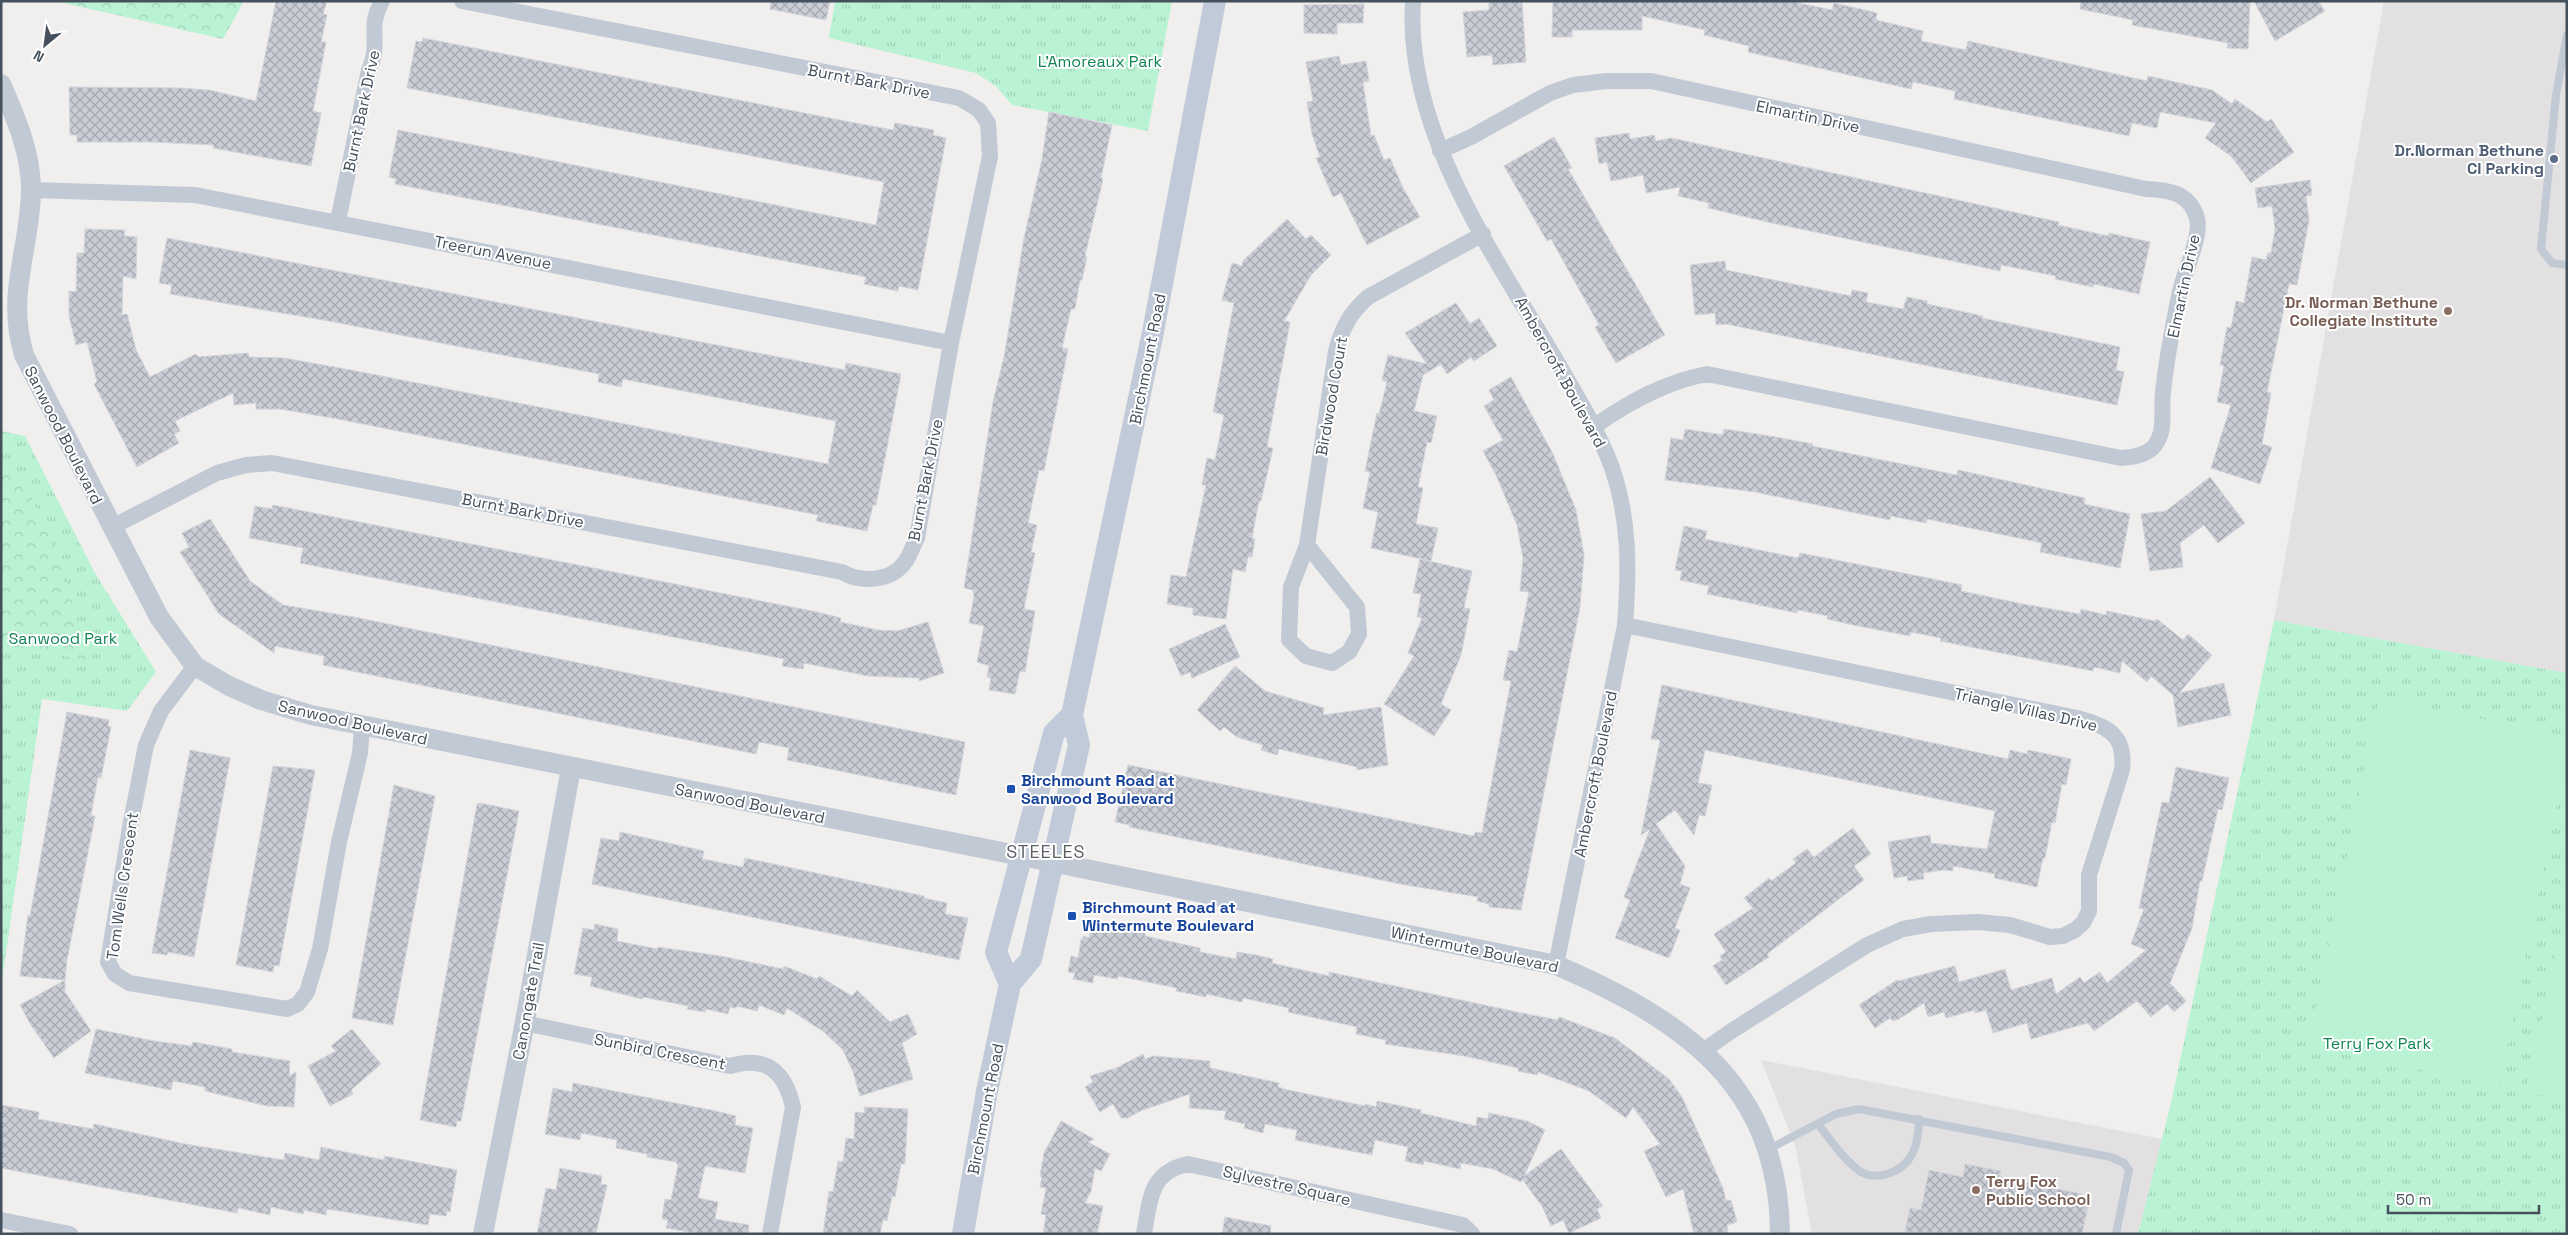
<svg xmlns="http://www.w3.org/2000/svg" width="2568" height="1235" viewBox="0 0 2568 1235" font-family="'Space Grotesk',sans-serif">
<defs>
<pattern id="grass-tufts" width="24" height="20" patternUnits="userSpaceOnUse" patternTransform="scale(1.25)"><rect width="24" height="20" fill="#baf2d4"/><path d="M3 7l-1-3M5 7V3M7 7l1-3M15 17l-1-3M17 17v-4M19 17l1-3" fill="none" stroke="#a1d1b8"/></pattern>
<pattern id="forest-crowns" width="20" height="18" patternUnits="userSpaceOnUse" patternTransform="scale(1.25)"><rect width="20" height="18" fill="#baf2d4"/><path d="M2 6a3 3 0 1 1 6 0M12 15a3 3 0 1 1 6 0" fill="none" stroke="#a1d1b8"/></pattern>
<pattern id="building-cross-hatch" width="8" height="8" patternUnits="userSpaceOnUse" patternTransform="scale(1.25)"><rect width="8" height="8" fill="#cacdd5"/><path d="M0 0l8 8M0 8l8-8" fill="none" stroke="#a6a9b0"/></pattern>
</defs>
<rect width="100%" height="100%" fill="#f1efee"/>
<path fill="#e2e0e0" d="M2384 1H2567V673L2274 620Z
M1761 1060 2162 1139 2138 1234H1812L1795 1145Z"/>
<path fill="url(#grass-tufts)" d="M835 1H1172L1148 131 1012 105 996 86 976 73 829 38Z
M1 431 25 436 95 573 156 672 127 711 42 699 1 988Z
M2274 620 2567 673V1234H2138L2171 1103Z"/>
<path fill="url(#forest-crowns)" d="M55 1H244L223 39Z
M1 460 22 474 64 573 89 661 1 644Z"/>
<path fill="#baf2d4" d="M2379 698 2567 736V755L2499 1086 2308 1047Z
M2567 902V1101L2526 1092Z"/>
<path fill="url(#building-cross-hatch)" stroke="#d2d4db" d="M276 1H327L323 14 327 15 321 42H326L313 111 321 113 311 166 213 148 214 145 153 142H77V135H70L69 87 179 88 209 90 256 101Z
M771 1H830L826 20 770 9Z
M1489 1H1522L1526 62 1493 65 1492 55 1467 57 1463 12 1489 10Z
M1553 1H1789L1832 10 1834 3 1856 8 1877 13 1876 20 1923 31 1921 41 1966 50 1968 41 2147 81 2148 76 2212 90 2232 104 2235 99 2267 122 2271 119 2294 152 2251 183 2231 156 2205 138 2216 123 2160 112 2157 128 2132 123 2129 136 1954 99 1955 91 1913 82 1911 89 1748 52 1749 46 1704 35 1705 30 1642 16V30H1572V37H1552Z
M2081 1H2250L2248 49 2227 48 2228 43 2132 25 2133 20 2080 9Z
M2254 1H2318L2325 11 2275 41Z
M1364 4 1363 23H1337V34L1304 33V5Z
M423 38 850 122 893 130 895 123 934 130 933 135 946 138 918 290 899 286 898 291 864 284 866 277 395 184 396 179 389 177 398 130 876 225 880 203 884 182 407 88 416 41 422 42Z
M1339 56 1341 65 1366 61 1369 81 1363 82 1371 136 1374 135 1384 160 1390 158 1403 188 1420 217 1367 245 1341 193 1333 197 1316 158 1320 157 1312 134 1307 102 1313 101 1306 62Z
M1049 112 1112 125 1101 178 1103 179 1085 256 1087 257 1082 280H1080L1075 309H1071L1062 348 1068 349 1044 471 1039 470 1028 523 1037 525 1031 552 1035 553 1024 609 1035 611 1025 672 1020 671 1015 694 989 690 991 678 987 677 989 666 977 662 984 626 969 623 974 596 973 590 964 588 993 402 1004 357 1024 238 1042 159Z
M1629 133 1630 139 1654 135 1656 141 1671 138 2059 222 2058 225 2108 236 2109 233 2150 242 2139 294 2094 284 2093 287 2055 279 2056 276 2001 265 2000 271 1772 223 1708 208 1709 203 1678 196 1680 187 1646 193 1643 175 1611 181 1607 162 1599 164 1595 138Z
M1554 137 1572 168 1568 169 1665 335 1616 363 1595 327 1599 325 1551 239 1547 241 1504 166Z
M2310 180 2312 195 2306 196 2309 220 2297 285 2289 284 2267 392 2271 393 2262 444 2272 447 2260 484 2211 468 2231 405 2217 402 2224 366 2220 365 2227 327 2231 328 2236 301 2244 303 2252 257 2266 260 2268 253H2271L2275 229 2272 206 2258 208 2255 188Z
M1287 219 1306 239 1311 235 1331 255 1311 275 1284 321 1290 322 1267 447 1273 448 1261 501H1259L1252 538 1255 539 1252 557H1248L1245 572 1233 569 1226 619 1193 615V608L1167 604 1171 575 1186 577 1206 485H1202L1207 458 1215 460 1224 415 1213 412 1234 303 1222 300 1232 263 1242 266 1243 261Z
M85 229 125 230 124 236 137 237 136 279 123 276 122 315 127 314 136 350 150 377 196 354 198 357 248 353 249 357 284 358 351 370 828 464 836 421 623 379 621 387 598 382 599 374 329 321 170 294 172 285 159 283 167 238 845 370 846 363 901 374 876 505H873L867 531 816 521 818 515 338 419 280 409H256V403L234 405 233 393 175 421 180 431 174 434 179 443 137 467 94 384 97 382 87 342 76 345 69 316V291L76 292 77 253H84Z
M1725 261 1726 270 1851 296 1852 290 1868 293 1866 302 1903 309 1907 297 1927 301V304L1983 316 1982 318 2120 347 2116 370 2124 372 2117 405 1726 324 1716 325 1715 313 1695 315 1690 265Z
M1456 303 1470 324 1479 318 1497 346 1474 361 1471 357 1447 374 1441 364 1423 375 1414 411 1437 416 1431 443 1427 442 1418 487 1423 488 1416 524 1438 528 1431 561 1371 548 1378 512 1363 508 1370 472 1365 471 1377 413 1379 414 1387 382 1382 380 1388 355 1427 364 1405 333Z
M1511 377 1553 454 1576 510 1584 555 1580 607 1521 910 1489 907V904L1477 901 1478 897 1400 884 1129 827 1130 825 1115 822 1128 765 1474 836 1475 832 1482 833 1511 681 1503 680 1509 650 1517 652 1529 592 1520 591 1523 558 1517 525 1496 475 1483 451 1503 440 1484 406 1494 400 1489 390Z
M1685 429 1723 435 1724 429 1776 437 1813 444 1812 446 1957 475 1958 470 2085 498 2084 504 2130 514 2120 568 2040 552 2042 543 1927 519 1926 523 1891 516 1890 520 1755 492 1665 480 1671 438 1683 440Z
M2210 477 2245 523 2218 543 2204 525 2180 543 2183 567 2150 571 2141 514 2166 511Z
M273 505 817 612 841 618 840 622 878 630 897 631 928 622 944 673 919 681V678L868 676 804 663 803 669 782 666 784 659 300 563 303 548 249 538 255 506 272 509Z
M210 519 250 581 283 605 354 617 965 742 956 795 787 760 789 748 759 742 756 754 323 665 324 656 275 646 274 653 219 614 180 552 189 547 182 533Z
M1684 526 1707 531 1705 539 1798 558 1800 553 1913 575 1962 585 1961 591 2023 604 2080 614 2081 609 2106 615 2107 611 2155 621 2157 619 2183 640 2188 634 2212 655 2179 693 2224 683 2231 715 2178 727 2173 695 2151 676 2147 682 2122 661 2120 673 2094 667 2093 671 1940 641 1941 638 1911 632 1910 636 1853 625 1827 619 1828 616 1798 610 1797 613 1707 594 1709 586 1680 580 1682 571 1675 570Z
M1420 559 1472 571 1464 608 1470 609 1461 655 1441 704 1451 710 1434 736 1384 704 1414 656 1408 653 1422 618 1417 617 1421 594 1413 593Z
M1225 624 1240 657 1192 678 1190 672 1181 676 1169 649Z
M1235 666 1265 691 1324 708 1323 715 1381 707 1388 765 1357 770V767L1279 749 1277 755 1261 750 1263 745 1237 737 1224 727 1220 731 1197 710Z
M1662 685 2008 759 2010 750 2027 754 2028 750 2071 759 2066 785 2062 784 2055 823 2052 822 2045 858H2043L2037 887 1994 878 1995 874 1953 866V871L1943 870 1923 873 1924 879 1908 881 1907 876 1894 878 1888 842 1930 835 1931 843 1987 849 1995 811 1705 750 1698 783 1712 785 1705 816 1699 815 1694 835 1675 810 1656 824 1685 866 1680 884 1690 888 1675 928 1680 930 1669 958 1615 938 1630 900 1624 897 1650 829 1641 835 1660 740 1651 739Z
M67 712 109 720 108 726 111 727 107 747 101 778 98 777 92 809 91 816H95L67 960 65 980 20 976 28 915 30 916Z
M190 750 230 758 194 957 168 952 167 955 152 953Z
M273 766 315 770 279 966 274 965 273 972 236 965Z
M2176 767 2229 778 2222 810 2218 809 2202 881H2200L2192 928 2170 983 2186 1001 2174 1012 2167 1004 2151 1017 2137 1001 2094 1031 2088 1023 2031 1039 2027 1023 1993 1033 1986 1010 1975 1013V1010L1946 1018 1944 1012 1928 1017 1924 1003 1899 1019 1893 1021 1890 1018 1875 1028 1859 1005 1897 980 1898 981 1955 966 1959 982 2005 969 2011 990 2052 978 2056 994 2080 977 2084 983 2100 972 2107 983 2146 950 2131 944 2144 909 2139 908 2162 802 2169 803Z
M394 785 435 796 393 1025 352 1018Z
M480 803 519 811 461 1121H457L456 1127 420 1120 477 804Z
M1853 828 1871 854 1854 866 1864 880 1767 954 1769 957 1726 985 1713 966 1722 960 1720 956 1726 952 1714 934 1753 908 1744 898 1769 878 1771 881 1796 863 1793 859 1807 849 1814 857Z
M620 832 704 851 702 859 743 867 745 858 924 896V898L947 903 945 914 968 918 959 960 592 884 601 838 619 841Z
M1092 923 1145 933V936L1200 948V952L1236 959 1237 952 1256 955 1273 959 1272 963 1329 976V972L1517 1012 1558 1020 1559 1017 1615 1038 1669 1079 1682 1097 1723 1188 1726 1201 1731 1200 1737 1222 1727 1225 1728 1234H1694L1683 1189 1666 1197 1644 1151 1660 1144 1633 1107 1626 1118 1589 1091 1538 1072 1537 1075 1518 1071V1068L1464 1056 1385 1044 1386 1040 1356 1034 1357 1027 1288 1012 1289 1008 1243 998 1242 1002 1206 994V997L1176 991 1177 988 1118 976 1117 979 1094 975 1093 983 1073 979 1075 973 1068 972 1071 956 1078 958 1081 940 1084 936 1089 938Z
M595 924 618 929 617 941 657 949 658 947 721 956 783 969 784 966 817 979 819 976 852 996 857 990 890 1022 908 1014 917 1034 902 1043 913 1079 860 1096 853 1072 843 1050 824 1032 787 1008 784 1015 759 1005 757 1011 737 1006 736 1008 730 1007 728 1014 706 1009 705 1012 687 1009 688 1006 643 997 642 999 590 986 592 977 574 974 583 928 594 930Z
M65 980V992L91 1031 54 1058 31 1025 20 1005Z
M96 1029 154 1041 192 1046 193 1042 232 1049V1052L290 1061 289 1076 296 1072 294 1107 267 1106 205 1091V1087L173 1081 171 1090 85 1073Z
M352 1029 381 1064 351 1090 353 1094 330 1106 308 1066 336 1051 331 1046Z
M1143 1054 1145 1059 1153 1056 1210 1061V1068L1279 1083 1278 1087 1288 1090 1365 1106V1104L1376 1107 1377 1101 1421 1110V1113L1476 1126 1477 1117 1488 1119 1489 1113 1527 1121 1545 1130 1524 1176 1561 1149 1603 1206 1597 1209 1601 1218 1569 1233 1563 1220 1551 1226 1542 1206 1522 1179 1521 1182 1493 1169 1461 1163 1460 1169 1424 1161 1423 1165 1405 1161 1408 1147 1375 1140 1372 1155 1295 1140 1297 1130 1265 1124 1263 1133 1244 1128 1245 1124 1224 1119 1226 1111 1189 1108 1190 1094 1140 1111 1128 1118H1121L1113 1104 1100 1112 1085 1087 1093 1082 1090 1076 1116 1068Z
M573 1083 716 1111 736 1116 735 1125 753 1128 745 1173 705 1166 698 1198 718 1202 715 1219 749 1225 748 1234H700L666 1228 668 1220 662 1219 665 1199 671 1200 678 1165 676 1162 647 1157V1154L616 1148 617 1140 581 1133 580 1140 545 1134 553 1088 572 1092Z
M1 1105 39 1112 38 1119 93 1129 94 1124 185 1144 284 1160 285 1153 319 1160 321 1147 384 1160V1156L457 1170 450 1212 447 1211 446 1216 430 1214 428 1225 327 1209 326 1215 304 1210 303 1214 271 1207 270 1215 238 1208 237 1213 1 1168Z
M864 1107 908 1109 905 1164H901L895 1197 892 1196 887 1221 883 1220 880 1234H823L829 1191 833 1192 838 1161 843 1162 846 1138 854 1139 855 1112 865 1113Z
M1061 1121 1094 1139 1088 1142 1110 1154 1101 1171 1095 1168 1091 1191 1085 1203 1103 1206 1097 1234H1043L1046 1215 1041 1214 1046 1188 1040 1187 1042 1177 1040 1176 1044 1153Z
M1965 1164 2001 1171 2000 1177 2082 1194 2081 1200 2089 1201 2082 1234 1905 1232 1910 1208 1921 1210 1929 1170 1963 1177Z
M560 1168 602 1176 601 1184 607 1185 596 1234H537L546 1188 556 1190Z
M1225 1217 1271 1226 1270 1234H1222Z"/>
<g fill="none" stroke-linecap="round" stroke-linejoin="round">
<path stroke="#c1c9d5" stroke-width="8" d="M2567 35 2556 95 2541 249 2552 263 2567 265
M1819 1125C1831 1141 1844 1160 1861 1172 1868 1176 1879 1177 1887 1174 1913 1166 1919 1144 1919 1119
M1767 1150 1836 1114 1859 1109 2111 1157 2124 1163 2129 1170 2116 1234"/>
<path stroke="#c1c9d5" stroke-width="16" d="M1413 1C1404 131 1497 259 1560 367 1579 400 1599 432 1612 468 1630 520 1629 571 1625 625L1556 965
M1440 151 1471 137 1550 93 1573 85 1607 81H1651L2146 189C2169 190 2189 192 2197 218 2202 235 2184 273 2180 291 2173 325 2166 359 2163 393 2161 407 2165 425 2159 438 2153 454 2137 457 2121 458L1707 374C1665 382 1629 402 1595 426
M31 190 195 195 951 343
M338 221 369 70C382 42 366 29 382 1
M112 527 217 473 246 465 272 463 842 572C861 583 891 582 905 562 910 556 913 545 917 538L951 343 990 156 988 123 979 110 959 98 462 1
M1307 545 1357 607 1359 634 1349 652 1332 663 1306 656 1289 640 1291 587 1307 545 1336 351C1342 328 1350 313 1368 297L1483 234
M1625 625 2077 718C2108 726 2126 735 2122 770L2089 875V911L2083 923 2075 930 2063 936 2050 937 2010 925 1978 922 1931 924 1903 929 1867 945 1733 1030 1704 1050
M195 666 161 711 146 745 130 827 108 962 115 974 129 983 287 1009 298 1004 307 992 320 949 339 842 360 753 362 726
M524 1023 730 1066C767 1055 785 1072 793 1107L770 1234
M1 1220 70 1234
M1144 1234C1150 1201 1149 1172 1188 1164L1463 1225 1472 1234"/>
<path stroke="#c1c9d5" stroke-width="20" d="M1 84C16 118 32 155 31 193 29 253 6 294 24 355L159 617 195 666 229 686 261 700 311 715 1022 856 1556 965C1681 1019 1779 1083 1780 1234
M483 1234 523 1032 571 768"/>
<path stroke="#c0cad9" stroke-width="22" d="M1010 984 996 952 1054 733 1072 715
M963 1234 987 1091 1010 984 1031 959 1079 745 1072 715 1153 332 1215 1"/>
</g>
<circle fill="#5c6f8a" stroke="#fff" stroke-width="2" cx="2554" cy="159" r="5"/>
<g fill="#8d6e63" stroke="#fff" stroke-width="2">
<circle cx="2448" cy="311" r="5"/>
<circle cx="1976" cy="1190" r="5"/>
</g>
<g fill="#1a4fb4" stroke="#fff" stroke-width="2">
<rect x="1006" y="784" width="10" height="10" rx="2.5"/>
<rect x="1067" y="911" width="10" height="10" rx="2.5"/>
</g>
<g text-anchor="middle" stroke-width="4" stroke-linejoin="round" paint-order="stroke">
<g font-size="16" fill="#108454" stroke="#fff">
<text x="1100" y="67">L'Amoreaux Park</text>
<text x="63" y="644">Sanwood Park</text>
<text x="2377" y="1049">Terry Fox Park</text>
</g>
<g font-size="16" fill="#45505d" stroke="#fff">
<text transform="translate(869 81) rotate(11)" y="6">Burnt Bark Drive</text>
<text transform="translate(361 111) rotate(-78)" y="6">Burnt Bark Drive</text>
<text transform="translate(1808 116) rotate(12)" y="6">Elmartin Drive</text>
<text transform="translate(493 252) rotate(11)" y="6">Treerun Avenue</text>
<text transform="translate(2183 286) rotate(-78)" y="6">Elmartin Drive</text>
<text transform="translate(1147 359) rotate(-79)" y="6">Birchmount Road</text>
<text transform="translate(1561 372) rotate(61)" y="6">Ambercroft Boulevard</text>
<text transform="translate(1331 396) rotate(-80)" y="6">Birdwood Court</text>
<text transform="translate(64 435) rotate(63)" y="6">Sanwood Boulevard</text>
<text transform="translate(925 480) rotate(-79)" y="6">Burnt Bark Drive</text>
<text transform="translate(523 510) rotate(11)" y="6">Burnt Bark Drive</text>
<text transform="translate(2026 709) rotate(13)" y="6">Triangle Villas Drive</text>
<text transform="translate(353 722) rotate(13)" y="6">Sanwood Boulevard</text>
<text transform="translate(1595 774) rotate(-79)" y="6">Ambercroft Boulevard</text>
<text transform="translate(750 803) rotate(11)" y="6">Sanwood Boulevard</text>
<text transform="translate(122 886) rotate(-82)" y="6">Tom Wells Crescent</text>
<text transform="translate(1475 949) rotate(12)" y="6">Wintermute Boulevard</text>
<text transform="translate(528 1001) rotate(-80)" y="6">Canongate Trail</text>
<text transform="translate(660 1051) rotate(11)" y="6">Sunbird Crescent</text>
<text transform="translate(985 1109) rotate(-79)" y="6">Birchmount Road</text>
<text transform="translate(1287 1185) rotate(13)" y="6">Sylvestre Square</text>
</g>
<g font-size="16" font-weight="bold" fill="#4e5e75" stroke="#fff" text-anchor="end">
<text x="2544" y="156">Dr.Norman Bethune<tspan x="2544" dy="18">CI Parking</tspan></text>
</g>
<g font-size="16" font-weight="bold" fill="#785e54" stroke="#fff" text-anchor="end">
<text x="2438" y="308">Dr. Norman Bethune<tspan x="2438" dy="18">Collegiate Institute</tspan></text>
<text x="1986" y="1187" text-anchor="start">Terry Fox<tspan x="1986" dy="18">Public School</tspan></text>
</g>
<g font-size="16" font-weight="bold" fill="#164399" stroke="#fff" text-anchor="start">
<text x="1021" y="786">Birchmount Road at<tspan x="1021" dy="18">Sanwood Boulevard</tspan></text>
<text x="1082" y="913">Birchmount Road at<tspan x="1082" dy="18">Wintermute Boulevard</tspan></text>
</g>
<g font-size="18" letter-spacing="1" fill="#5b5e64" stroke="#fff">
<text x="1046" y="858">STEELES</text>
</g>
</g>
<rect width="2568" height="1235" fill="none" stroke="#45505d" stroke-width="5"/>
<g transform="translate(45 45) rotate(209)" stroke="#ffffff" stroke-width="4" paint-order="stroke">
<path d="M0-4L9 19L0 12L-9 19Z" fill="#45505d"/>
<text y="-8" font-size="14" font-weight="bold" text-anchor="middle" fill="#45505d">N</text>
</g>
<path d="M2388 1205v8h151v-8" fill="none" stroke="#45505d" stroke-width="2.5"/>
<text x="2396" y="1205" font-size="15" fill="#45505d" stroke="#ffffff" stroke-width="4" paint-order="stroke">50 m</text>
</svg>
